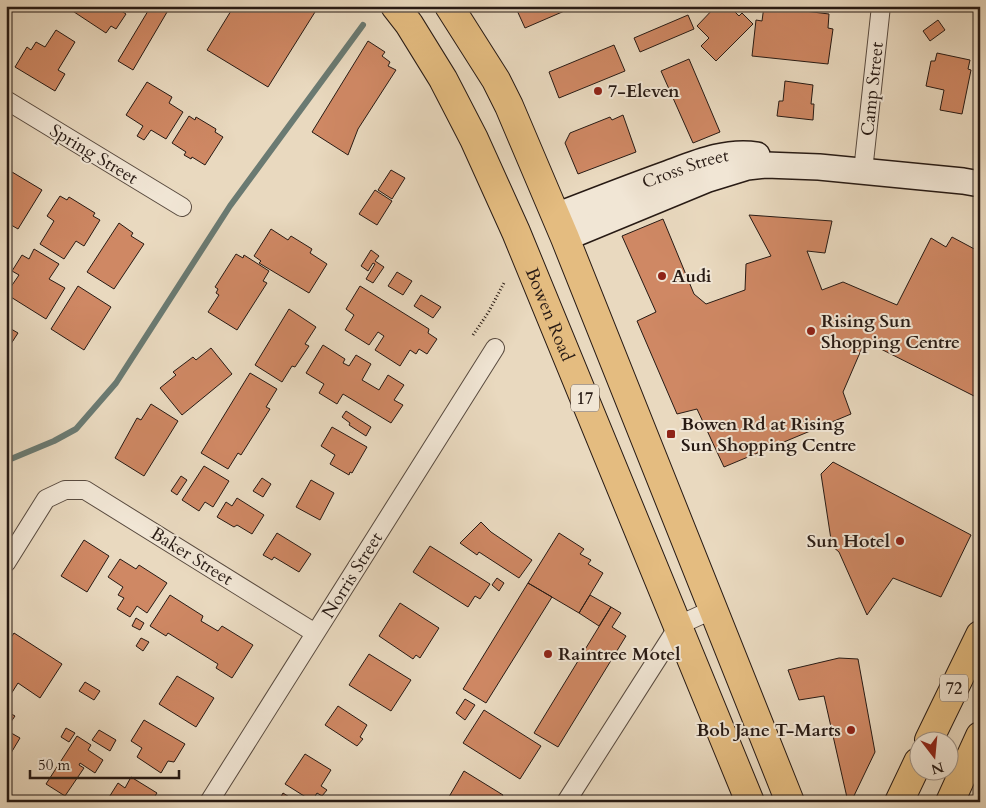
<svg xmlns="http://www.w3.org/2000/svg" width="986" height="808" viewBox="0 0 986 808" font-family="Cardo,serif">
<rect width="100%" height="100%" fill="#e9d9bf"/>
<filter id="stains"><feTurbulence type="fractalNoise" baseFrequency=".004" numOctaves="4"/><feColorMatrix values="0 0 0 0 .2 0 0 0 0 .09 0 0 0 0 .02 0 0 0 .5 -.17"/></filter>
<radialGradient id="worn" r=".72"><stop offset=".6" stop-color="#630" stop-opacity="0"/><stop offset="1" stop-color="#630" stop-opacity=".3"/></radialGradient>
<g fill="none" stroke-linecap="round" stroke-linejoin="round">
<path stroke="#6a7a72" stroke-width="6" d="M6 461 54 441 76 429 116 383 230 206 363 25"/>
</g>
<path fill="#cf8864" stroke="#271a14" d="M65 6H114L126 14 116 29 111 26 106 33Z
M151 6 170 7 133 70 118 61Z
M234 6H305L315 12 268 87 207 50Z
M515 6H576L525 28Z
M716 6H722L725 9 729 6 739 16 742 13 753 24 716 61 701 46 709 38 697 26Z
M764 6 829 14 828 28 833 29 828 64 752 56 756 20 762 21Z
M688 15 694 29 640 52 634 38Z
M938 20 945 30 930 41 923 31Z
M56 30 75 42 58 70 65 74 55 91 15 67 27 47 31 50 36 42 45 47Z
M368 41 385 52 382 56 390 62 388 66 396 70 358 129 348 155 312 132Z
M614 45 625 71 559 98 549 72Z
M937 53 970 60 968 69 971 70 962 114 940 110 944 90 926 86 931 61H935Z
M689 59 720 132 693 143 661 71Z
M785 81 813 85 811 104H814L813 120 777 116 779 101H783Z
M147 82 172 97 169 103 183 112 166 139 151 130 144 140 137 136 143 126 126 115Z
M623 115 636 152 578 174 565 143 570 133 610 117 612 120Z
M189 116 195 120 196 117 216 129 215 132 223 137 205 165 192 157 191 159 184 155 186 152 172 143Z
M391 170 405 178 392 199 378 190Z
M12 172 42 190 18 229 6 222V182Z
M375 190 392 201 377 225 359 214Z
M60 196 67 200 69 197 95 213 93 216 100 220 84 246 76 241 64 259 40 244 54 221 47 216Z
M749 215 832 221 825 253 807 251 822 290 843 282 897 305 931 238 946 247 952 237 980 252V399L865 341 843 392 851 414 724 467 697 409 677 414 637 321 656 312 622 236 663 219 694 294 706 304 745 290 746 264 771 256Z
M119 223 133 233 131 236 144 244 114 289 87 272Z
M271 229 288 240 291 236 312 249 310 253 327 264 309 293 259 263 261 261 254 256Z
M34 249 59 264 49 279 65 288 46 319 6 294 19 275 12 271 22 255 29 259Z
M371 250 379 256 375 261 384 267 373 283 366 279 375 264 373 263 368 271 361 266Z
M236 254 243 258 244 255 269 271 263 281 267 283 237 330 208 312 219 295 216 293 218 289 215 287Z
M397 272 412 281 403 295 388 286Z
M78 286 111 307 84 350 51 329Z
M360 286 429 329 428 333 437 339 427 354 419 349 416 354 410 350 400 366 375 350 384 336 378 332 369 345 345 330 354 315 346 309Z
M421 295 441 307 433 318 414 306Z
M289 309 316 327 305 344 309 346 295 367 292 366 282 382 255 365Z
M6 326 18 333 7 350 6 349Z
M323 345 345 359 343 363 349 366 356 355 371 364 362 380 379 390 388 375 404 385 394 400 403 405 391 423 343 394 337 404 319 393 324 384 306 373Z
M211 348 232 374 182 415 160 388 176 375 173 372 193 357 196 360Z
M250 373 277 389 266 407 270 409 241 455 238 453 228 469 201 453Z
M151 404 178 421 144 476 115 458 137 418 141 420Z
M346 411 371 427 366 436 349 425 350 423 342 417Z
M332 427 367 447 352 473 350 472 349 475 330 464 335 455 321 446Z
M833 462 971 535 941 597 893 578 867 615 839 552 832 546 821 474Z
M204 466 229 481 213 507 205 502 199 511 182 500Z
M181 476 187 480 177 495 171 491Z
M262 478 271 484 263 497 253 491Z
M311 480 334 493 320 520 296 507Z
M237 498 264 515 252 534 237 525 234 527 217 517 226 502 232 506Z
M481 522 491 532 532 560 519 578 479 552 477 555 460 543Z
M277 533 311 554 299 572 274 557 272 560 263 555Z
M559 533 584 549 580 554 591 560 588 564 603 573 579 613 528 583Z
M84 540 109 556 87 592 61 576Z
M430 546 490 584 480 599 475 596 468 607 413 572Z
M120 559 136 569 139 565 167 583 147 613 137 606 130 617 117 609 124 598 118 595 123 587 108 577Z
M497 578 504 583 499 591 492 585Z
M528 583 552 597 486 703 463 689Z
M170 595 203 616 201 621 218 631 222 626 253 645 232 678 216 668 218 664 168 633 166 636 150 626Z
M590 595 611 607 599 626 579 613Z
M400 603 439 628 420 658 416 655 413 659 379 636Z
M611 607 621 613 612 627 626 636 558 747 534 733Z
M136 618 144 623 140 630 132 626Z
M14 633 62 664 40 698 18 683 11 694 6 691V645Z
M141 638 149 642 143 651 136 646Z
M369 654 411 680 391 711 349 685Z
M839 658 858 659 875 752 851 802H848L824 696 799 700 788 670Z
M177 676 214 698 196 727 159 704Z
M85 682 100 691 94 700 79 691Z
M465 699 475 705 465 720 456 713Z
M338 706 367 725 360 737 363 739 357 746 325 725Z
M484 710 541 746 520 779 463 743Z
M6 711 15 716 6 729Z
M144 720 185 744 174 762 168 761 161 773 137 757 142 748 131 741Z
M66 728 75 733 69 742 61 737Z
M6 730 20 738 11 753 6 750Z
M99 730 116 740 110 751 92 740Z
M77 736 91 745 88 750 103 760 95 773 80 763 79 765 84 768 65 796 46 784Z
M305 754 331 770 321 786 327 790 322 796 317 793 312 801 285 784Z
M464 771 503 795 499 802H446Z
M131 777 157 793 151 802H106L118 783 125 788Z
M283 793 297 802H278Z"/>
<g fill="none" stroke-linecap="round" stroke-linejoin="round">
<defs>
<path id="street" d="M6 100 182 207
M863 171 881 6
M6 563 46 499 65 490H85L315 633
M209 802 495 348
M566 802 679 625 714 609"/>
<g id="secondary">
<path id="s1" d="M556 216C592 202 628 188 664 175 694 164 724 150 757 155"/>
<path d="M565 238 708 179 747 167 766 165 819 167 963 181 980 184"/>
</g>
<g id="primary">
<path id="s2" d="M395 6 409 24 443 79 474 139 516 232 750 802"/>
<path d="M449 6 496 80 509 106 565 238 790 802"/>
<path d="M929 740 980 635"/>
<path d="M899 802 918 762"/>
<path d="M950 802 980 736"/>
</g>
</defs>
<use href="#street" stroke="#584a3f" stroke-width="20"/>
<use href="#secondary" stroke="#271a14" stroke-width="28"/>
<use href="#primary" stroke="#271a14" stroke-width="30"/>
<path stroke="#271a14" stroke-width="3" stroke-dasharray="1 2.5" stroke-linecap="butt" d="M473 335 488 313 505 281"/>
<use href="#street" stroke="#f1e6d5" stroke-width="18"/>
<use href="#secondary" stroke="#f1e6d5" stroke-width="25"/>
<use href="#primary" stroke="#e4bc80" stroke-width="28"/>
</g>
<g fill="#8f2418" stroke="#f1e6d5" stroke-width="2">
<circle cx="598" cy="91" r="5"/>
<circle cx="662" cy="276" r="5"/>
<circle cx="811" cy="331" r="5"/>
<rect x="666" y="429" width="10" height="10" rx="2.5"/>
<circle cx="900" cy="541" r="5"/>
<circle cx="548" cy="654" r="5"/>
<circle cx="851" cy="730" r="5"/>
</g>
<g text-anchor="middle" stroke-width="4" stroke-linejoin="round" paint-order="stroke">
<g fill="#f1e6d5" stroke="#64574e" stroke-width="1">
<rect x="571" y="384.5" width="28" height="27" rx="4"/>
<rect x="940" y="674.5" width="28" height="27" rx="4"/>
</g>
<g font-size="16" font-weight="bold" fill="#271a14">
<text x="585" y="404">17</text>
<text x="954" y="694">72</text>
</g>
<g font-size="18" fill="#271a14" stroke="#f1e6d5">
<text transform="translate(872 89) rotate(-84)" y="6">Camp Street</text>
<text transform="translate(94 154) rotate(31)" y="6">Spring Street</text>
<text dy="6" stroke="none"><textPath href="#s1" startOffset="138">Cross Street</textPath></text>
<text dy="6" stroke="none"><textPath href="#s2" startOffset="346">Bowen Road</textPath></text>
<text transform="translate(192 556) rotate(32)" y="6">Baker Street</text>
<text transform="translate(352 575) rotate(-58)" y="6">Norris Street</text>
</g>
<g font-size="18" font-weight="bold" fill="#271a14" stroke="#f1e6d5" text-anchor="start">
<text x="608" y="97">7-Eleven</text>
<text x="672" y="282">Audi</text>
<text x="821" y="327">Rising Sun<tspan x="821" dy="21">Shopping Centre</tspan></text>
<text x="681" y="430">Bowen Rd at Rising<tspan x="681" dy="21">Sun Shopping Centre</tspan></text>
<text x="890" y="547" text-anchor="end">Sun Hotel</text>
<text x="558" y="660">Raintree Motel</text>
<text x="841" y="736" text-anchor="end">Bob Jane T-Marts</text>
</g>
</g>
<rect width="986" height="808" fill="none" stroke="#e9d9bf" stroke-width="25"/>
<rect x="8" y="8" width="971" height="793" fill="none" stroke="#271a14" stroke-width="2.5"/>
<rect x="12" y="12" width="961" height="783" fill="none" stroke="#271a14"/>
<g transform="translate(934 756) rotate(164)"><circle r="24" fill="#f1e6d5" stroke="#a09488"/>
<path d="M0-4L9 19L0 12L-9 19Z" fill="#8f2418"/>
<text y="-8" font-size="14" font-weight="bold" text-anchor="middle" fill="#271a14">N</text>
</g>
<path d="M30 770v8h149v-8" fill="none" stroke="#271a14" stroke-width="2.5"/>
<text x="38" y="770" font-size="15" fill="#271a14" stroke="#f1e6d5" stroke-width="4" paint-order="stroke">50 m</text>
<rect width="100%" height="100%" filter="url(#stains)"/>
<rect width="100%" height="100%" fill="url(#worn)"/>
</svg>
